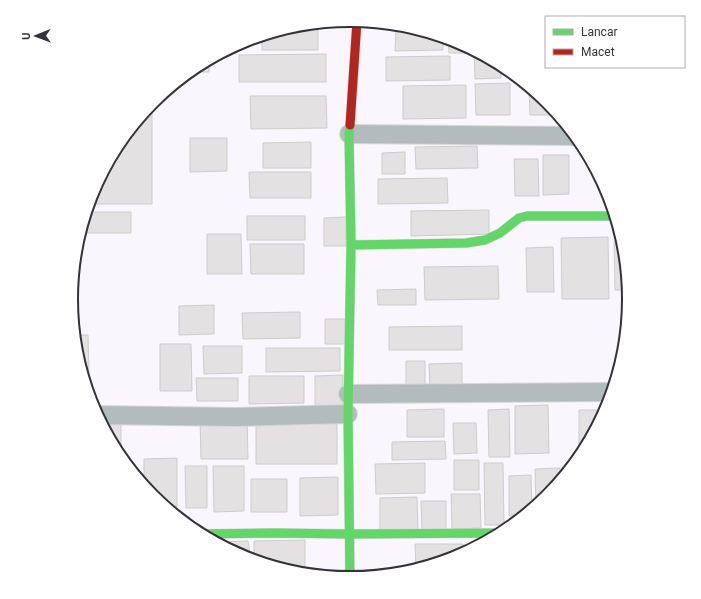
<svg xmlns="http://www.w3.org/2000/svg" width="701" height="599" viewBox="0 0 701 599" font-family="Roboto,sans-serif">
<rect width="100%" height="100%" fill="#f9f7fd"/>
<path fill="#e4e1e2" stroke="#cecbcb" d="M318 23V50H262V36L296 25Z
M396 29H417L443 37V50L395 51Z
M254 38V43H241L244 41Z
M448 39 458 41 467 46V53H449Z
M474 50 501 65V78L475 79Z
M326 54V82H239V55Z
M450 56V80L386 81V57Z
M209 60V72H190L195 67Z
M510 83V115H476L475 84Z
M466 85V118L403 119V86Z
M529 87 548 102 559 115H530Z
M250 96H326L327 128 251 129Z
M152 103V204H89L92 192 118 144Z
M190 138H227V171L190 172Z
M311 142V168H263V143Z
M477 146 478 168 416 169 415 147Z
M405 152V174H382V153Z
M543 155H569V194L543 195Z
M514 159H538L539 196H515Z
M249 172H311V198H250Z
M447 178 448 203 378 204V179Z
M489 210V234L411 236V211Z
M86 212H131V233H80Z
M247 216H305V240H247Z
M346 217V246H324V218Z
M207 234H241L242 274H207Z
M608 237 609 299H562L561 238Z
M614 241H623L625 245 629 290H615Z
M250 244H304V274H251Z
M553 247 554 292H527L526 248Z
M498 266 499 299 425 300 424 267Z
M416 289V305H378L377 290Z
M214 305V334L179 335V306Z
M300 312V338L243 339 242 313Z
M325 319H345V344H325Z
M462 326V350H389V327Z
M74 335H88L89 375H83L76 354Z
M160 344H191L192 391H160Z
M203 346H242V373L204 374Z
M266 348H340V371L266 372Z
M406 361H425V387L406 388Z
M462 363V387L430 388 429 364Z
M343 375V407H315V376Z
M249 376H304V403L249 404Z
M196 378H238V401H197Z
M548 405 549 453 515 454V406Z
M444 409V437H407V410Z
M509 409 510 457H489L488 410Z
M579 410H607L581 457H579Z
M200 418H247L248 459H201Z
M100 421H121V458L118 455Z
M256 422H337V464H256Z
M453 423H476L477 453 454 454Z
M445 441 446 459 392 460V442Z
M177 458V507H165L153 497 144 486V459Z
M454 460H479V490H454Z
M425 463V493L376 494 375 464Z
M484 463H503L504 525H485Z
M185 466H207V508H186Z
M213 466H244V511L214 512Z
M566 467H573L567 475Z
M560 468 561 482 548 497 536 507 535 469Z
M531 475 532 510 526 515 509 516V476Z
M338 477V515L300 516V478Z
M251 479H287V512H251Z
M451 494H480L481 528 452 529Z
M417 497 418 533H380V498Z
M421 501H446V530H422Z
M305 540V569L283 570 254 561V541Z
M248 541 251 560 243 558 215 542Z
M415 544H463L464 554 457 558 416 570Z
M315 570V575L296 574 286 571Z"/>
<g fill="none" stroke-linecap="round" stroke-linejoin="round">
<defs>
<path id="street" d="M349 134 576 136
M348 394 613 392
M97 415 236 417 348 414"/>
<path id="fast" d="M350 125 349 134 351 245 348 414 350 579
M351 245 466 243 485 240 500 233 519 218 527 216H616
M199 534 276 533 349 534 504 533"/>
<path id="jam" d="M350 125 357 21"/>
</defs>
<use href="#street" stroke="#d6d5d9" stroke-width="20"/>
<use href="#fast" stroke="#d6d5d9" stroke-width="10"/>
<use href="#jam" stroke="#d6d5d9" stroke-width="10"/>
<use href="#street" stroke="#b3bcbc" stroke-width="18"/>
<use href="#fast" stroke="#63d668" stroke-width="9"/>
<use href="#jam" stroke="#b3261e" stroke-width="9"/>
</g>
<path d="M0 0H701V599H0ZM78 299a272 272 0 1 1 544 0a272 272 0 1 1-544 0Z" fill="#fff" fill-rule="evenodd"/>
<path fill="none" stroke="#343339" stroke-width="2" d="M78 299a272 272 0 1 1 544 0a272 272 0 1 1-544 0Z"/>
<rect x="545" y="16" width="140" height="52" fill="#ffffff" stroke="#aeadb0"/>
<rect x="553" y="29" width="20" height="6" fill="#63d668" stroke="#aeadb0"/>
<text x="581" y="36" font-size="12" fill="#343339">Lancar</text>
<rect x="553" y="49" width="20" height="6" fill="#b3261e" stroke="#aeadb0"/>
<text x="581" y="56" font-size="12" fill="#343339">Macet</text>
<g transform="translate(36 36) rotate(269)" stroke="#ffffff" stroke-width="3" paint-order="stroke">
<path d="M0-3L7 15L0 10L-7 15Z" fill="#343339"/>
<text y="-6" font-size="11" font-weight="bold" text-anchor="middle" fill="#343339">U</text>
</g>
</svg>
